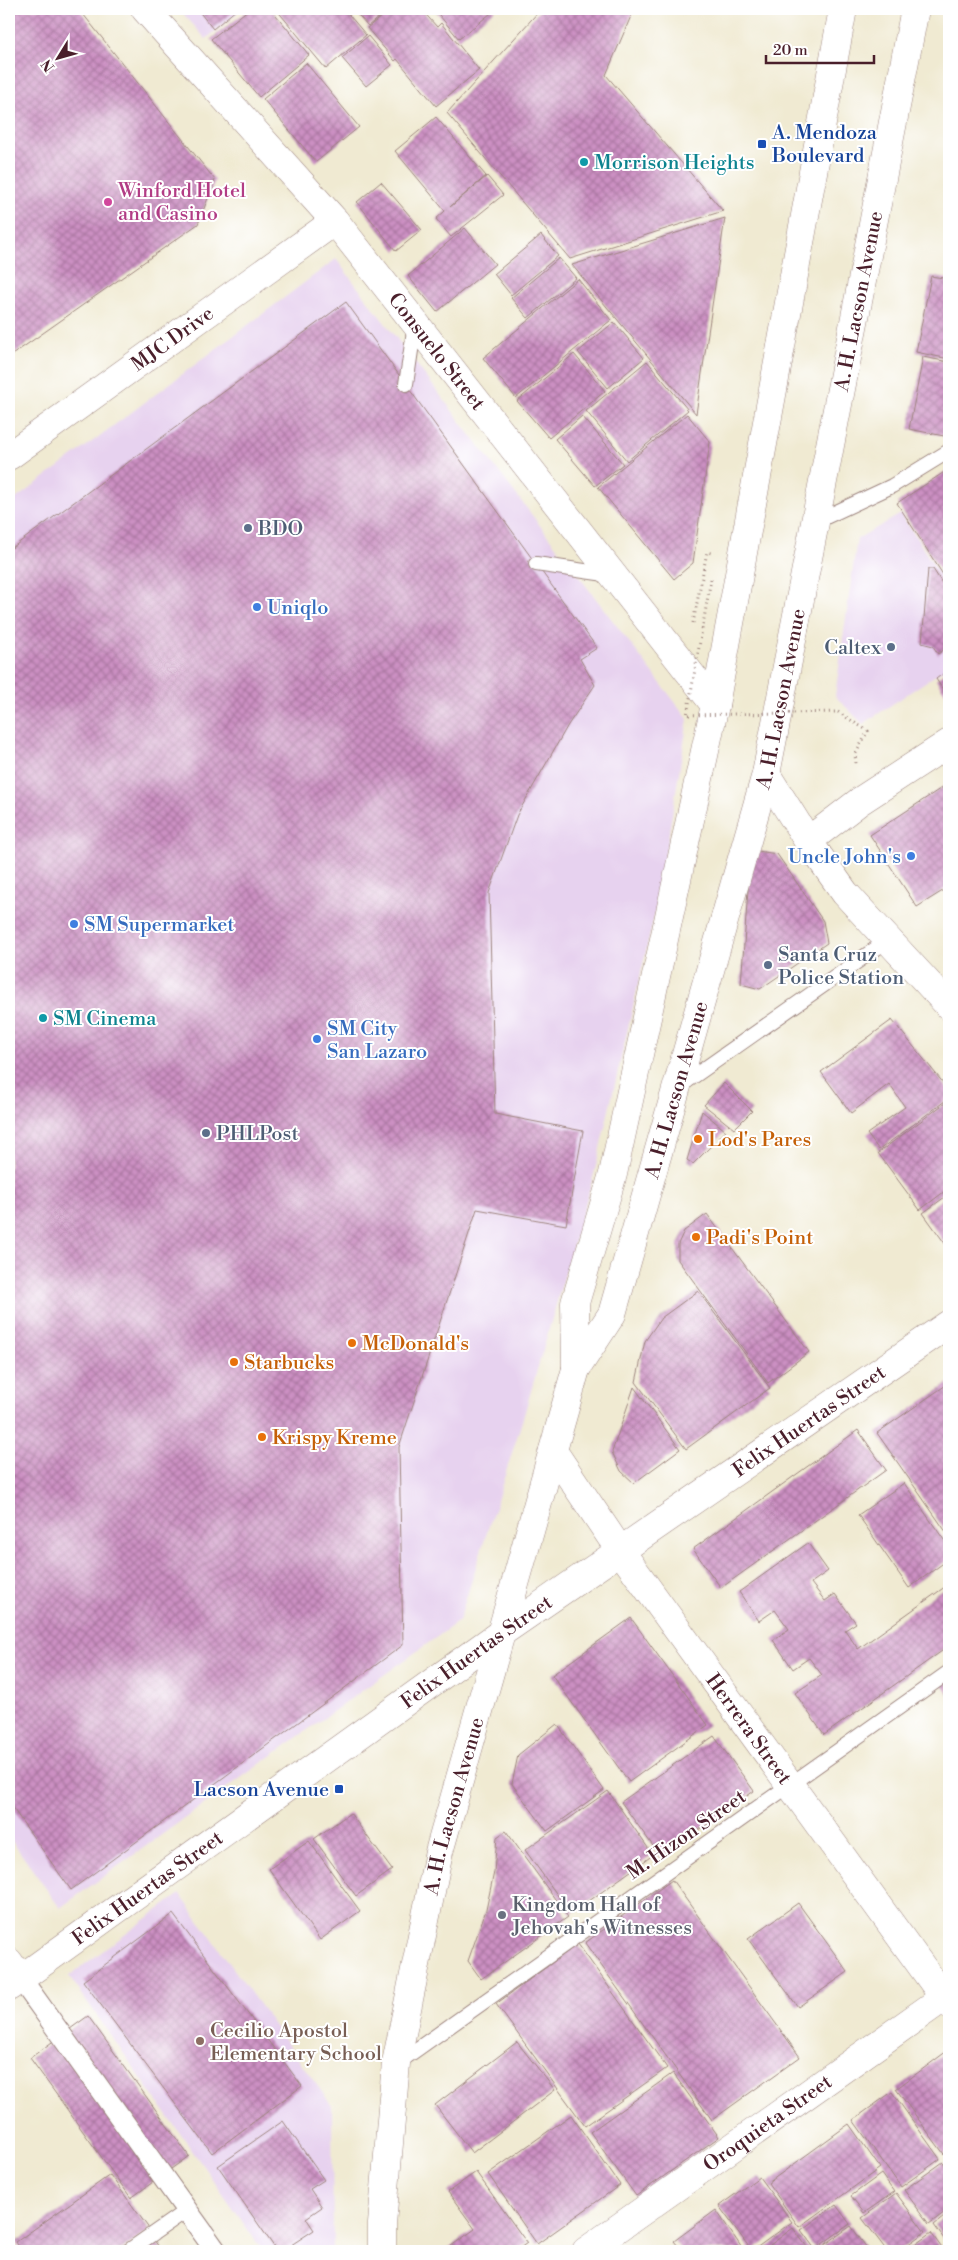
<svg xmlns="http://www.w3.org/2000/svg" width="958" height="2260" viewBox="0 0 958 2260" font-family="'Libre Bodoni',serif">
<defs>
<pattern id="building-cross-hatch" width="8" height="8" patternUnits="userSpaceOnUse" patternTransform="scale(1.25)"><rect width="8" height="8" fill="#cc90c3"/><path d="M0 0l8 8M0 8l8-8" fill="none" stroke="#a8759f"/></pattern>
</defs>
<rect width="100%" height="100%" fill="#fff"/>
<filter id="ink" filterUnits="userSpaceOnUse"><feTurbulence type="fractalNoise" baseFrequency=".02" numOctaves="2"/><feDisplacementMap in="SourceGraphic" scale="10" xChannelSelector="R" yChannelSelector="G"/><feConvolveMatrix kernelMatrix="1 2 1 2 8 2 1 2 1" color-interpolation-filters="sRGB"/></filter>
<filter id="wash" filterUnits="userSpaceOnUse"><feTurbulence type="fractalNoise" baseFrequency=".0096" numOctaves="4" result="noise"/><feDisplacementMap in="SourceGraphic" scale="20" xChannelSelector="R" yChannelSelector="G"/><feGaussianBlur stdDeviation="1.12" result="paint"/><feColorMatrix in="noise" values="0 0 0 0 0 0 0 0 0 0 0 0 0 0 0 0 0 1.4 0 .05"/><feComposite in="paint" operator="in"/></filter>
<g filter="url(#wash)">
<rect width="100%" height="100%" fill="#f0ead2"/>
<path fill="#e7d2ef" d="M179 9H242L206 39Z
M336 259 688 719 657 904 594 1174 524 1415 459 1621 60 1908 9 1837V504Z
M901 514 949 589V666L863 724 835 696 857 539Z
M180 1894 332 2106 333 2251H263L69 1976Z"/>
<g id="blocks">
<path fill="url(#building-cross-hatch)" d="M9 9H79L215 180 198 224 9 357Z
M197 9H237L213 29Z
M249 9H271L309 55 259 97 211 39Z
M276 9H344L366 35 326 69Z
M353 9H389L368 26Z
M391 9H421L437 27 441 23 479 70 436 106 397 59 395 61 367 28Z
M434 9H496L459 39Z
M541 9H634L606 75 723 211 570 259 447 113Z
M368 36 392 65 366 86 342 58Z
M306 63 359 127 316 162 263 99Z
M436 117 486 176 450 207 487 176 503 195 451 237 436 219 445 211 395 151Z
M381 182 422 230 396 251 357 202Z
M725 218 696 414 572 265Z
M465 228 495 264 437 312 408 276Z
M541 235 558 256 511 295 494 274Z
M559 258 576 278 528 318 511 298Z
M931 276 949 279V359L916 352Z
M578 279 611 320 516 398 483 358Z
M346 302 597 648 580 659 595 685 568 725 517 815 489 893 495 1114 583 1131 566 1225 477 1209 399 1447 403 1645 71 1890 9 1803V550Z
M614 322 644 358 608 388 578 352Z
M574 354 605 391 549 438 517 401Z
M923 357 949 362V437L909 429Z
M647 361 688 410 627 461 586 411Z
M687 414 710 442 693 563 674 579 598 487Z
M582 416 623 464 595 486 555 439Z
M949 469V584L897 503Z
M928 569H933L949 594V646L938 654 933 646 922 643Z
M949 669V699L936 679Z
M949 783V887L917 907 870 835Z
M751 850 777 854 823 921 827 943 760 989 741 984Z
M892 1020 949 1090V1098L879 1150 867 1134 905 1107 889 1084 851 1113 821 1072Z
M724 1083 752 1111 734 1129 704 1105Z
M949 1100V1188L920 1210 878 1153Z
M702 1111 726 1131 693 1164 687 1160Z
M949 1194V1249L923 1213Z
M707 1214 809 1352 768 1383 678 1260V1244L684 1231Z
M698 1291 770 1388 686 1449 636 1382 645 1341 661 1318Z
M949 1383V1536L877 1433Z
M634 1387 680 1449 634 1483 621 1471 612 1452Z
M858 1430 886 1470 721 1588 693 1549Z
M904 1483 949 1547V1559L909 1588 858 1515Z
M808 1543 828 1571 811 1583 825 1601 835 1594 856 1623 845 1630 858 1649 949 1584V1646L824 1735 795 1693 822 1675 809 1658 793 1669 773 1640 789 1629 775 1610 759 1621 739 1592Z
M631 1618 708 1725 629 1782 552 1675Z
M949 1678V1695L941 1684Z
M557 1724 604 1790 547 1831 512 1784 518 1755Z
M714 1736 754 1791 661 1857 621 1802Z
M608 1791 653 1855 571 1914 525 1850Z
M350 1813 392 1870 356 1896 314 1839Z
M506 1831 568 1917 481 1979 468 1961 486 1910 494 1872 497 1837Z
M309 1841 360 1911 320 1940 269 1869Z
M672 1880 800 2057 712 2120 585 1943Z
M798 1903 848 1972 798 2007 748 1939Z
M173 1914 302 2086 212 2153 83 1981Z
M578 1944 667 2068 585 2126 496 2004Z
M88 2016 189 2156 131 2198 30 2058Z
M517 2042 555 2090 472 2153 435 2105Z
M947 2051 949 2055V2150L944 2154 896 2089Z
M673 2073 719 2137 636 2196 590 2132Z
M892 2092 940 2159 901 2187 853 2120Z
M571 2115 620 2185 537 2244 488 2174Z
M283 2121 324 2180 310 2189 322 2207 306 2218 314 2230 282 2251H277L218 2166Z
M849 2124 880 2168 799 2227 768 2183Z
M943 2162 949 2170V2209L929 2224 904 2190Z
M476 2172 527 2243 516 2251H444L475 2229 448 2192Z
M881 2174 894 2192 864 2213 851 2196Z
M110 2175 150 2230 120 2251H22L16 2242Z
M759 2177 792 2222 752 2251 719 2206Z
M896 2193 925 2232 899 2251H887L862 2218Z
M836 2205 850 2224 815 2249 801 2230Z
M716 2210 744 2251H682L674 2241Z
M949 2213V2246L934 2225Z
M851 2226 869 2251H816Z
M793 2228 810 2251H762Z
M931 2233 944 2251H906Z
M154 2240 162 2251H138Z"/>
</g>
</g>
<g filter="url(#ink)">
<use href="#blocks" fill-opacity="0" stroke="#9d847e" stroke-width="1"/>
<g fill="none" stroke-linecap="round" stroke-linejoin="round">
<defs>
<path id="service" d="M406 384 415 324
M815 522 892 486 949 451
M536 564 612 575
M680 1086 888 940
M399 2062 949 1672
M128 2251 187 2210"/>
<path id="pedestrian" d="M21 1979 216 2251"/>
<g id="minor">
<path id="s1" d="M145 9 335 221 715 705"/>
<path id="s2" d="M9 456 335 221"/>
<path d="M808 841 860 801 949 743"/>
<path id="s3" d="M553 1451 619 1549 949 2004"/>
<path d="M9 1962 21 1979"/>
</g>
<g id="tertiary">
<path id="s4" d="M9 1987 501 1633 949 1324"/>
<path id="s5" d="M586 2251 949 1994"/>
</g>
<g id="primary">
<path d="M766 774 808 841 845 893 949 1006"/>
<path d="M576 1369 575 1303 613 1174 715 705 843 9"/>
<path id="s6" d="M382 2251V2224L396 2063 439 1852 576 1369 612 1314 766 774 915 9"/>
</g>
</defs>
<use href="#service" stroke="#9d847e" stroke-width="16"/>
<use href="#pedestrian" stroke="#9d847e" stroke-width="23"/>
<use href="#minor" stroke="#9d847e" stroke-width="29"/>
<use href="#tertiary" stroke="#9d847e" stroke-width="29"/>
<use href="#primary" stroke="#9d847e" stroke-width="29"/>
<path stroke="#9d847e" stroke-width="3" stroke-dasharray="1 4" stroke-linecap="butt" d="M693 623 707 552 711 553
M838 712 868 731 855 755 856 764"/>
<use href="#service" stroke="#fff" stroke-width="14"/>
<use href="#pedestrian" stroke="#fff" stroke-width="21"/>
<use href="#minor" stroke="#fff" stroke-width="28"/>
<use href="#tertiary" stroke="#fff" stroke-width="28"/>
<use href="#primary" stroke="#fff" stroke-width="28"/>
<path stroke="#9d847e" stroke-width="3" stroke-dasharray="1 4" stroke-linecap="butt" d="M711 579 687 715 838 712"/>
</g>
</g>
<g fill="#1a4fb4" stroke="#fff" stroke-width="2">
<rect x="757" y="139" width="10" height="10" rx="2.5"/>
<rect x="334" y="1784" width="10" height="10" rx="2.5"/>
</g>
<g fill="#0f9aa8" stroke="#fff" stroke-width="2">
<circle cx="584" cy="162" r="5"/>
<circle cx="43" cy="1018" r="5"/>
</g>
<circle fill="#d1479c" stroke="#fff" stroke-width="2" cx="108" cy="202" r="5"/>
<g fill="#5c6f8a" stroke="#fff" stroke-width="2">
<circle cx="248" cy="528" r="5"/>
<circle cx="891" cy="647" r="5"/>
<circle cx="768" cy="965" r="5"/>
<circle cx="206" cy="1133" r="5"/>
</g>
<g fill="#3f7fe0" stroke="#fff" stroke-width="2">
<circle cx="257" cy="607" r="5"/>
<circle cx="911" cy="856" r="5"/>
<circle cx="74" cy="924" r="5"/>
<circle cx="317" cy="1039" r="5"/>
</g>
<g fill="#e8710a" stroke="#fff" stroke-width="2">
<circle cx="698" cy="1139" r="5"/>
<circle cx="696" cy="1237" r="5"/>
<circle cx="352" cy="1343" r="5"/>
<circle cx="234" cy="1362" r="5"/>
<circle cx="262" cy="1437" r="5"/>
</g>
<circle fill="#6b7280" stroke="#fff" stroke-width="2" cx="502" cy="1915" r="5"/>
<circle fill="#8d6e63" stroke="#fff" stroke-width="2" cx="200" cy="2041" r="5"/>
<g text-anchor="middle" stroke-width="4" stroke-linejoin="round" paint-order="stroke">
<g font-size="20" fill="#164399" stroke="#fff" text-anchor="start">
<text x="772" y="139">A. Mendoza<tspan x="772" dy="23">Boulevard</tspan></text>
<text x="329" y="1796" text-anchor="end">Lacson Avenue</text>
</g>
<g font-size="20" fill="#0d838f" stroke="#fff" text-anchor="start">
<text x="594" y="169">Morrison Heights</text>
<text x="53" y="1025">SM Cinema</text>
</g>
<g font-size="20" fill="#b23c85" stroke="#fff" text-anchor="start">
<text x="118" y="197">Winford Hotel<tspan x="118" dy="23">and Casino</tspan></text>
</g>
<g font-size="20" fill="#4a1f2b" stroke="#fff">
<text dy="7" stroke="none"><textPath href="#s6" startOffset="2015">A. H. Lacson Avenue</textPath></text>
<text dy="7" stroke="none"><textPath href="#s2" startOffset="201">MJC Drive</textPath></text>
<text dy="7" stroke="none"><textPath href="#s1" startOffset="450">Consuelo Street</textPath></text>
<text dy="7" stroke="none"><textPath href="#s6" startOffset="1610">A. H. Lacson Avenue</textPath></text>
<text dy="7" stroke="none"><textPath href="#s6" startOffset="1205">A. H. Lacson Avenue</textPath></text>
<text dy="7" stroke="none"><textPath href="#s4" startOffset="980">Felix Huertas Street</textPath></text>
<text dy="7" stroke="none"><textPath href="#s4" startOffset="575">Felix Huertas Street</textPath></text>
<text dy="7" stroke="none"><textPath href="#s3" startOffset="340">Herrera Street</textPath></text>
<text dy="7" stroke="none"><textPath href="#s6" startOffset="452">A. H. Lacson Avenue</textPath></text>
<text transform="translate(686 1834) rotate(-35)" y="7">M. Hizon Street</text>
<text dy="7" stroke="none"><textPath href="#s4" startOffset="170">Felix Huertas Street</textPath></text>
<text dy="7" stroke="none"><textPath href="#s5" startOffset="222">Oroquieta Street</textPath></text>
</g>
<g font-size="20" fill="#4e5e75" stroke="#fff" text-anchor="start">
<text x="258" y="535">BDO</text>
<text x="881" y="654" text-anchor="end">Caltex</text>
<text x="778" y="961">Santa Cruz<tspan x="778" dy="23">Police Station</tspan></text>
<text x="216" y="1140">PHLPost</text>
</g>
<g font-size="20" fill="#366cbe" stroke="#fff" text-anchor="start">
<text x="267" y="614">Uniqlo</text>
<text x="901" y="863" text-anchor="end">Uncle John's</text>
<text x="84" y="931">SM Supermarket</text>
<text x="327" y="1035">SM City<tspan x="327" dy="23">San Lazaro</tspan></text>
</g>
<g font-size="20" fill="#c56008" stroke="#fff" text-anchor="start">
<text x="708" y="1146">Lod's Pares</text>
<text x="706" y="1244">Padi's Point</text>
<text x="362" y="1350">McDonald's</text>
<text x="244" y="1369">Starbucks</text>
<text x="272" y="1444">Krispy Kreme</text>
</g>
<g font-size="20" fill="#5b616d" stroke="#fff" text-anchor="start">
<text x="512" y="1911">Kingdom Hall of<tspan x="512" dy="23">Jehovah's Witnesses</tspan></text>
</g>
<g font-size="20" fill="#785e54" stroke="#fff" text-anchor="start">
<text x="210" y="2037">Cecilio Apostol<tspan x="210" dy="23">Elementary School</tspan></text>
</g>
</g>
<rect width="958" height="2260" fill="none" stroke="#fff" stroke-width="30"/>
<g transform="translate(58 58) rotate(233)" stroke="#ffffff" stroke-width="4" paint-order="stroke">
<path d="M0-4L9 19L0 12L-9 19Z" fill="#4a1f2b"/>
<text y="-8" font-size="14" font-weight="bold" text-anchor="middle" fill="#4a1f2b">N</text>
</g>
<path d="M766 55v8h108v-8" fill="none" stroke="#4a1f2b" stroke-width="2.5"/>
<text x="773" y="55" font-size="15" fill="#4a1f2b" stroke="#ffffff" stroke-width="4" paint-order="stroke">20 m</text>
</svg>
